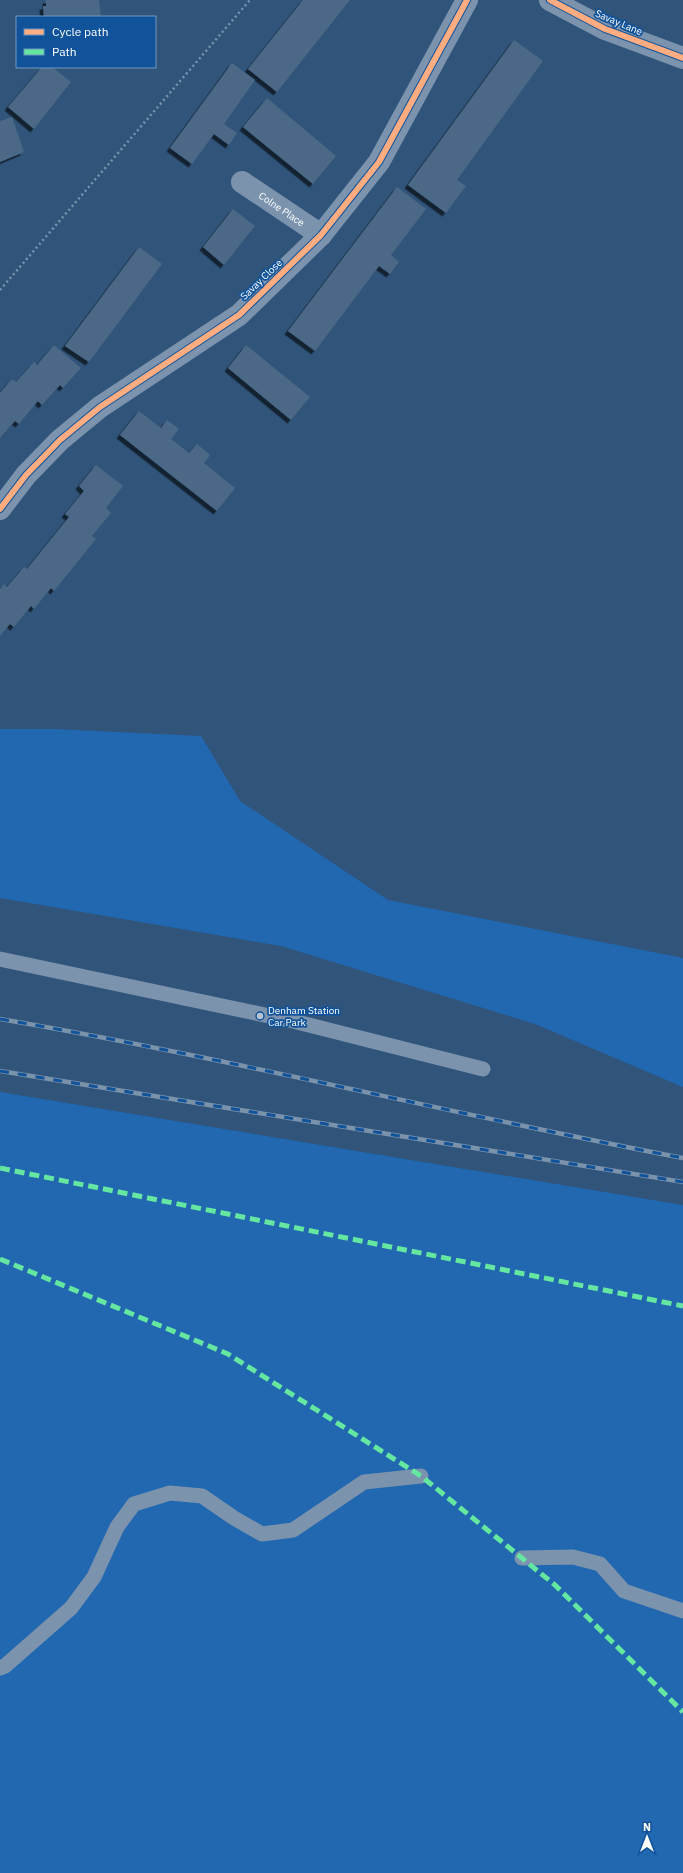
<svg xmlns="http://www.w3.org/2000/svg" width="683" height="1873" viewBox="0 0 683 1873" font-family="'IBM Plex Sans',sans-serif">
<defs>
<filter id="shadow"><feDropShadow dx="-3.5" dy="3.5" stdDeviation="0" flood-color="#0009"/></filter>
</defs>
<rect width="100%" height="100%" fill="#30547a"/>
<path fill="#2168b0" d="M0 729H54L201 736 240 801 388 900 683 958V1087L535 1024 281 946 0 898Z
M0 1092 683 1205V1873H0Z"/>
<path fill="#4c6987" filter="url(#shadow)" d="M46 0H99L101 17H44L43 6H46Z
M303 0H350L277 92 248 69Z
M514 40 543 61 457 180 466 186 446 213 408 185Z
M232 63 255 80 224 124 237 133 229 145 214 134 192 164 170 148Z
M42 67H52L71 82 34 129 8 107Z
M267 98 336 156 313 184 243 127Z
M12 117 24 152 0 162V121Z
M397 187 426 209 391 255 399 262 390 274 379 266 315 351 288 331Z
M233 209 255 226 224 265 203 247Z
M139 247 162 264 89 362 65 346Z
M54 345 81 368 63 388 60 385 42 405 38 401 19 424 15 421 0 438V393L12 379 16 382 34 362 37 365Z
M246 345 310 397 291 420 228 368Z
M139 411 161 428 167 420 179 429 171 439 189 453 197 444 210 455 204 463 235 488 217 511 120 435Z
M96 465 123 486 106 508 111 513 92 536 96 539 54 591 51 588 34 609 31 606 14 627 10 624 0 636V589L4 584 7 587 24 567 27 569 69 517 65 514 84 491 79 486Z"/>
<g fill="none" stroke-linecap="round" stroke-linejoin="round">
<path stroke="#7b93ad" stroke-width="2.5" stroke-dasharray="2 3" stroke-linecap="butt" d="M0 290 250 0"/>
<path stroke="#7b93ad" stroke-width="15" d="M0 959 293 1021 483 1069
M522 1558 573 1557 600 1564 624 1591 683 1611
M0 1668 5 1666 71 1608 94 1577 117 1527 134 1504 170 1493 202 1496 234 1518 262 1534 293 1530 364 1482 421 1476"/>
<g stroke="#7b93ad" stroke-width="22">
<path d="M550 0 605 29 683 58"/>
<path id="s1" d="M242 182 321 235"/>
<path d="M0 509 26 475 60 440 100 407 239 315 321 235 379 162 467 0"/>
</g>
<defs>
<path id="rail" d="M0 1019C229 1058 455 1115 683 1158
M0 1071 683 1182"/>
</defs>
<use href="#rail" stroke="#7b92ab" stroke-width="4.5"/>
<use href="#rail" stroke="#11539a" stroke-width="3" stroke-dasharray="9" stroke-linecap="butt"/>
<path stroke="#66e7a1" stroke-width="5" stroke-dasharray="10 5" stroke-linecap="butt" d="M0 1168 683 1306
M0 1259 228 1354 421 1476 555 1585 683 1712"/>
<defs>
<path id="cycleway" d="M550 0 605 29 683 58
M0 509 26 475 60 440 100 407 239 315 321 235 379 162 467 0"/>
</defs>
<use href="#cycleway" stroke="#11539a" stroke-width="8"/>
<use href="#cycleway" stroke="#ffac80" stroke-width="6"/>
</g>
<circle fill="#b7c3d0" stroke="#11539a" stroke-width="1.5" cx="260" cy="1016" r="4"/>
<g text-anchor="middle" stroke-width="3.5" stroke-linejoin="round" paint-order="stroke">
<g font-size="10" fill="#fff" stroke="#11539a">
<text transform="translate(619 22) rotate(23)" y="4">Savay Lane</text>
<text dy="4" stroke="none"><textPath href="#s1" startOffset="48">Colne Place</textPath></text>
<text transform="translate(261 279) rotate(-44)" y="4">Savay Close</text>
</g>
<g font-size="10" fill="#fff" stroke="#11539a" text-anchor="start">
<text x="268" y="1014">Denham Station<tspan x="268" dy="12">Car Park</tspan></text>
</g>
</g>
<rect x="16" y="16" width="140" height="52" fill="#11539a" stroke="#7098c2"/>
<rect x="24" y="29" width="20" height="6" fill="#ffac80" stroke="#7098c2"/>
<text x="52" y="36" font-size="12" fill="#ffffff">Cycle path</text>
<rect x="24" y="49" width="20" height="6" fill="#66e7a1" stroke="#7098c2"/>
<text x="52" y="56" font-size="12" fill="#ffffff">Path</text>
<g transform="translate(647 1837)" stroke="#11539a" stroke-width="3" paint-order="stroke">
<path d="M0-3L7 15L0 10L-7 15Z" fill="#ffffff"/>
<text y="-6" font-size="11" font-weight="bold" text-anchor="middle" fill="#ffffff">N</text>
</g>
</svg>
